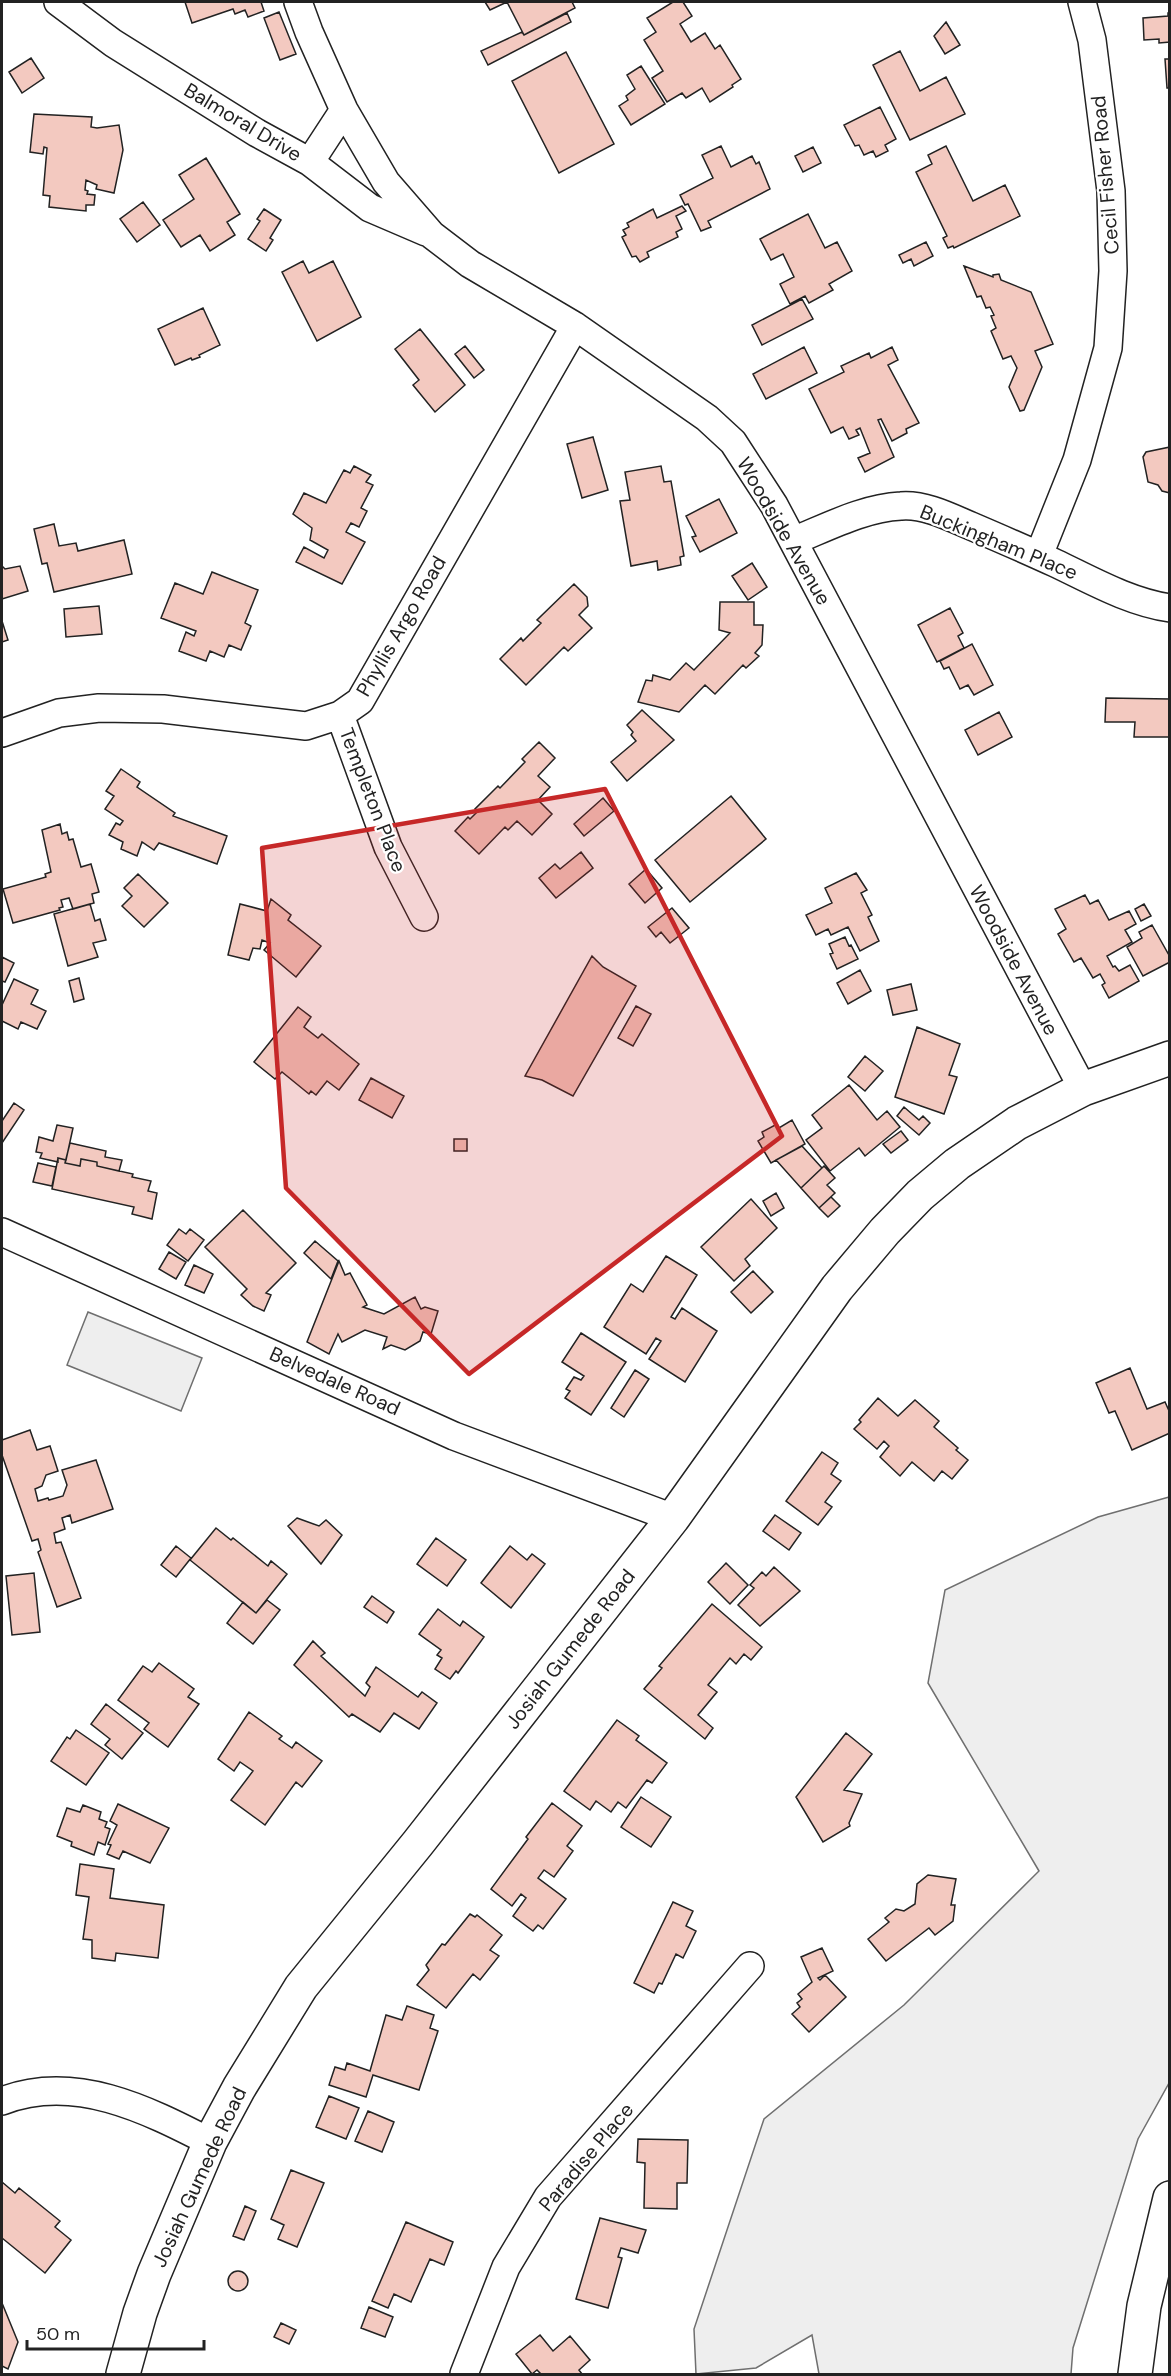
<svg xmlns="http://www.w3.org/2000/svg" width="1171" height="2376" viewBox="0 0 1171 2376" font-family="'DM Sans',sans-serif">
<rect width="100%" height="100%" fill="#fff"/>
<path fill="#eee" stroke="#6f6f6f" stroke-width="1.5" d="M88 1312 202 1358 181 1411 67 1365Z
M1169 1497V2083L1138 2139 1073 2348 1071 2374H819L812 2335 756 2368 696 2374 694 2329 764 2119 904 2005 1039 1871 928 1683 945 1590 1098 1517Z"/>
<path fill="#f3c9c0" stroke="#222" stroke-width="1.5" d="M185 2H261L264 11 248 17 245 10 235 14 233 9 192 23Z
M485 2H507L490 10Z
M507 2H572L575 8 524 35Z
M673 2H683L692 16 680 24 691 42 705 33 715 49 720 45 741 79 732 85 733 87 710 102 702 88 686 98 682 93 667 102 652 78 663 71 644 40 656 32 647 18Z
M279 12 296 54 280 60 264 18Z
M567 13 571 22 488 65 481 51 522 32 524 35Z
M1168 13H1170V42L1159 43V39L1144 40 1143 18 1168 16Z
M946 22 960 45 945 54 934 36Z
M900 51 920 91 946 77 965 114 910 140 873 65Z
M566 52 614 144 559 173 512 81Z
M31 58 44 78 22 93 9 72Z
M1165 59H1170V88H1167Z
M641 66 665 104 631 125 619 106 628 100 626 96 635 89 627 75Z
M880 107 896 139 885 145 888 151 876 157 873 151 864 155 859 145 855 146 844 125Z
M34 114 92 117 91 127 97 128 119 125 123 150 114 193 96 189 97 185 86 180 85 190 88 191 87 194 95 195 94 205H86V211L49 207 50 196 43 195 47 148 44 147 43 154 30 152Z
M721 146 731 167 752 156 756 164 759 162 770 189 708 221 711 227 701 231 688 204 685 205 680 195 713 178 702 155Z
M946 146 973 201 1005 185 1020 216 954 248 953 246 948 248 943 238 947 236 916 172 932 164 928 155Z
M813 147 821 163 803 172 795 156Z
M206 158 240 214 227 222 235 235 210 251 200 235 181 247 163 220 194 199 179 175Z
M143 202 160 225 137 242 120 219Z
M682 206 686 211 676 216 682 229 676 232 678 237 647 252 649 257 640 262 636 256 632 257 622 237 626 235 623 230 629 227 627 223 653 209 657 218Z
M264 209 281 220 270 238 273 240 266 251 248 239 260 221 257 219Z
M808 214 825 248 837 242 852 271 829 284 833 290 809 303 805 296 790 304 780 284 794 277 783 254 771 260 760 239Z
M926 242 933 256 914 266 911 259 903 263 899 255Z
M303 261 309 273 333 261 361 317 317 341 282 272Z
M964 266 993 277V275L999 274 1001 280 1031 292 1053 344 1035 351 1042 367 1024 410 1020 411 1009 387 1017 368 1011 356 1003 359 991 331 996 328 991 316 994 315 990 307 986 308 981 296 977 297Z
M802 299 813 319 762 345 752 325Z
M203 308 220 345 199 355 200 357 192 360 191 358 175 365 158 329Z
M420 329 465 385 435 412 413 385 419 380 395 349Z
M465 346 484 370 474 378 455 354Z
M804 347 817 373 766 399 753 374Z
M892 347 898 360 888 365 919 423 906 429 907 433 892 441 881 419 878 420 894 457 865 472 858 458 870 453 860 428 856 430 859 435 849 439 843 427 831 433 809 389 844 372 841 366 869 353 871 358Z
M593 437 608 490 582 498 567 444Z
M1170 447V493L1162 491 1158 485 1148 482 1143 457 1146 452Z
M354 466 371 475 366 482 373 485 361 508 367 511 359 527 351 523 346 532 365 542 342 584 296 562 304 547 324 558 328 550 310 540 312 528 293 514 304 493 326 503 344 470 350 473Z
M661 466 664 482 671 481 684 556 680 557 681 565 658 570 657 561 631 566 620 501 630 500 625 472Z
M719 499 737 533 700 552 692 537 696 536 686 516Z
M54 524 59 546 76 543 78 551 124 540 132 574 54 592 47 563 42 564 34 529Z
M752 563 767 587 748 600 732 576Z
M2 566 5 569 20 566 28 591 2 599Z
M212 572 258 590 245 623 251 626 241 650 229 645 224 657 210 651 206 661 179 651 186 632 194 636 196 631 161 618 175 583 203 594Z
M574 584 587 597 588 606 579 615 592 628 568 651 564 647 526 685 500 659 521 638 523 641 541 623 537 620Z
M720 602H754V625H763L762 645 755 653 759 656 746 668 743 665 715 694 705 685 679 712 638 702 646 680 652 681 653 675 670 680 686 663 694 670 730 633 719 630Z
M99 606 102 634 66 637 64 609Z
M950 608 963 633 958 636 964 648 937 662 918 625Z
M2 621 8 640 2 642Z
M972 644 993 685 974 695 968 685 960 689 949 667 944 669 940 661Z
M1106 698 1170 699V737H1134L1135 722H1105Z
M642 710 674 740 627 781 611 762 636 741 631 735 633 732 627 725Z
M999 712 1012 737 978 755 965 730Z
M539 742 555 758 538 776 550 787 538 800 552 814 532 835 517 821 508 830 505 827 479 854 455 831 468 817 470 819 478 811 475 809 498 786 500 788 525 762 522 759Z
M121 769 140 782 137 787 175 813 173 816 227 836 217 864 159 843 154 850 142 842 137 856 121 849 123 842 109 835 116 823 120 825 123 821 105 809 114 796 106 791Z
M731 796 766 839 690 902 655 860Z
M603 798 614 811 584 836 574 824Z
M60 824 62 834 67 832 69 840 73 839 81 867 91 864 99 892 92 894 94 903 73 909 69 898 61 900 63 907 59 908 60 910 13 923 3 889 46 877 45 874 51 872 42 830Z
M581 852 593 868 556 898 539 878 555 864 560 869Z
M646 869 662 888 645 903 629 884Z
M856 873 867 890 861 893 872 915 868 917 879 941 860 951 848 927 831 935 828 929 816 935 806 915 832 903 825 888Z
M138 874 168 903 144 927 122 906 132 896 124 888Z
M1085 895 1090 904 1098 900 1109 920 1129 911 1136 924 1125 930 1132 942 1107 956 1113 967 1115 966 1119 971 1130 965 1139 981 1109 998 1102 985 1105 983 1100 974 1093 978 1081 958 1074 962 1058 934 1066 929 1055 909Z
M271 899 291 915 288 920 321 946 296 977 264 950 270 943 262 940 260 949 253 948 249 960 228 955 240 904 267 911Z
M90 904 95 921 100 919 106 940 93 943 98 957 68 966 54 914Z
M1144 904 1151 916 1141 921 1135 909Z
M672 908 689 928 670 943 661 932 656 937 648 927Z
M1152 925 1170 957V962L1143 976 1127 947 1142 938 1139 932Z
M845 937 849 946 851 945 858 959 837 969 830 954 833 953 829 944Z
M592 956 603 967 636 986 573 1096 542 1080 525 1076Z
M2 957 14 963 5 982 2 981Z
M860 970 871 991 848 1004 837 983Z
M79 978 84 999 74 1002 69 981Z
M14 979 38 990 31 1004 46 1011 37 1029 21 1022 18 1029 2 1021V1005Z
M911 984 917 1010 893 1015 887 990Z
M636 1006 651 1014 633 1046 618 1038Z
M298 1007 311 1017 304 1027 318 1038 322 1034 359 1064 339 1090 327 1081 316 1095 311 1091 309 1094 282 1072 275 1079 254 1062Z
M917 1027 960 1044 949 1075 957 1077 944 1114 895 1097Z
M865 1056 883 1071 865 1091 848 1077Z
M371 1078 404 1096 392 1118 359 1100Z
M849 1085 877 1120 887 1111 900 1127 865 1156 859 1148 830 1171 806 1140 822 1128 812 1115Z
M14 1103 24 1110 2 1143V1121Z
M904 1107 919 1120 923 1116 930 1123 919 1135 897 1116Z
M792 1120 805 1144 771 1163 758 1141 764 1137 762 1132 777 1124 779 1128Z
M57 1125 73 1128 66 1160 58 1158V1162L40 1158 42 1153 36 1152 39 1137 53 1141Z
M901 1131 908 1140 891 1153 883 1144Z
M454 1139H467V1151H454Z
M70 1143 106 1151 105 1157 122 1160 119 1171 97 1166V1162L81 1159 80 1166 65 1163Z
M802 1146 822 1168 801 1188 776 1160Z
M58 1158 66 1160 65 1163 80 1166 81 1159 97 1162V1166L133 1174 132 1177 151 1181 148 1191 157 1193 152 1219 132 1214 134 1207 52 1189Z
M38 1163 56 1167 52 1186 33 1182Z
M824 1166 835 1178 827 1185 835 1193 819 1208 801 1188Z
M776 1193 784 1208 771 1216 763 1201Z
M831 1197 840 1206 828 1217 819 1208Z
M751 1199 777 1228 745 1259 750 1266 734 1281 701 1247Z
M243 1210 296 1263 266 1293 271 1295 264 1311 253 1306 241 1295 247 1289 205 1247Z
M179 1229 186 1234 190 1229 204 1240 188 1261 167 1245Z
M315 1241 338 1261 331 1279 304 1253Z
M169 1252 186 1262 176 1279 159 1269Z
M666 1256 697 1275 671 1317 675 1319 682 1308 717 1331 685 1382 649 1359 661 1341 656 1338 646 1354 604 1327 631 1284 643 1292Z
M339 1261 345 1275 350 1273 367 1305 363 1307 384 1314 415 1297 421 1309 425 1307 438 1311 431 1334 423 1332 420 1341 405 1350 391 1345 383 1349 387 1337 365 1330 342 1342 338 1334 329 1354 307 1342Z
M194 1265 213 1274 204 1293 185 1285Z
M753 1271 773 1292 751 1313 731 1292Z
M581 1333 626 1362 591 1415 565 1398 570 1391 566 1389 574 1377 581 1380 584 1376 562 1362Z
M1130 1368 1147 1409 1165 1402 1170 1413V1433L1132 1450 1115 1411 1109 1413 1096 1383Z
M635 1370 649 1379 624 1417 611 1408Z
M878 1398 898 1416 915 1400 939 1421 934 1427 958 1448 956 1450 968 1460 952 1479 942 1471 934 1481 912 1462 900 1476 880 1457 889 1446 884 1441 877 1449 854 1429 861 1422 859 1420Z
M30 1430 37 1450 50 1446 58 1471 46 1475 42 1486 35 1489 38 1501 48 1498 49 1500 63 1496 67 1485 62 1470 96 1460 113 1509 72 1523 70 1515 62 1518 65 1529 54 1533 56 1543 61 1542 81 1598 57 1607 38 1552 41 1550 38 1539 32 1541 2 1455V1440Z
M822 1452 838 1463 831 1474 841 1481 825 1502 832 1507 818 1525 786 1501Z
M775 1515 801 1533 789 1550 763 1531Z
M297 1518 319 1526 326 1520 342 1535 321 1564 288 1526Z
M216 1528 231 1540 233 1538 268 1566 271 1561 287 1574 256 1613 190 1560Z
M436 1538 466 1560 447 1586 417 1564Z
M176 1546 191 1558 176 1577 161 1565Z
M510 1546 527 1560 532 1554 545 1564 511 1608 481 1583Z
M726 1563 748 1585 730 1604 708 1582Z
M774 1567 800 1591 760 1626 738 1605 754 1588 750 1585 762 1572 766 1576Z
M34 1573 40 1632 12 1635 6 1576Z
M372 1596 394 1612 387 1623 364 1607Z
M267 1600 280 1610 253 1644 227 1623 243 1602 256 1613Z
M712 1604 762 1647 751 1660 744 1654 736 1664 730 1658 708 1685 717 1692 698 1715 713 1728 705 1739 644 1689 662 1668 659 1666Z
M438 1609 460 1626 463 1621 484 1637 458 1673 456 1671 450 1679 435 1669 442 1658 437 1655 441 1650 419 1634Z
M313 1641 325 1653 321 1656 365 1696 370 1687 366 1683 376 1667 418 1697 422 1692 437 1703 419 1729 394 1713 380 1732 352 1714 349 1717 294 1665Z
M159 1663 194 1689 188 1697 199 1704 168 1747 144 1729 149 1723 118 1700 143 1666 152 1672Z
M106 1704 143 1733 122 1759 105 1745 110 1739 91 1724Z
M249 1712 282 1736 279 1739 292 1748 296 1742 322 1761 302 1787 296 1782 265 1825 231 1800 253 1771 240 1762 234 1771 218 1759Z
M617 1720 639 1736 636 1740 667 1763 652 1783 647 1780 626 1808 618 1802 611 1812 596 1801 590 1810 564 1791Z
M76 1730 109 1753 86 1785 51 1761 67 1737 70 1739Z
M846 1733 872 1754 844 1790 862 1794 849 1823 850 1826 823 1842 796 1797Z
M641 1797 671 1817 651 1847 621 1827Z
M552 1803 582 1826 567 1846 573 1851 554 1877 544 1870 538 1878 566 1899 543 1929 538 1925 533 1931 513 1916 526 1898 521 1894 512 1906 491 1889 528 1839 526 1837Z
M118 1804 169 1828 150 1863 123 1851 119 1859 107 1854 111 1845 108 1844 117 1825 110 1821Z
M83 1805 101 1812 99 1819 107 1822 105 1827 110 1829 105 1845 98 1842 94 1855 71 1846 72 1842 57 1836 67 1808 80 1812Z
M80 1864 114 1869 110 1898 164 1905 158 1958 116 1953 115 1961 92 1958V1940L83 1939 89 1897 76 1895Z
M928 1875 956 1879 951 1905H955L953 1921 935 1935 929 1928 886 1961 868 1939 889 1922 885 1918 896 1909 904 1911 915 1904 917 1884Z
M673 1902 693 1911 686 1926 696 1931 683 1958 676 1954 662 1984 659 1983 654 1993 634 1983Z
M470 1914 475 1917 477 1915 502 1935 490 1950 499 1956 480 1980 473 1974 446 2008 417 1985 429 1970 426 1965 442 1944 445 1945Z
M822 1948 833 1971 818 1978 820 1980 825 1975 846 1997 809 2032 792 2014 800 2007 797 2003 802 1999 798 1994 812 1982 801 1957Z
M407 2006 434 2015 430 2028 438 2031 419 2090 373 2075 366 2097 329 2085 335 2067 345 2070 347 2063 370 2071 386 2015 402 2020Z
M329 2096 359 2108 346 2139 316 2127Z
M368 2111 394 2122 382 2152 355 2141Z
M638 2139 688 2140 687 2183H677V2209L644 2208 645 2163 637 2162Z
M291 2170 324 2183 297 2247 278 2239 284 2225 271 2219Z
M2 2182 15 2193 19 2188 60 2221 55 2227 71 2240 45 2273 2 2238Z
M245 2206 256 2211 244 2240 233 2236Z
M600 2218 646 2230 638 2253 621 2248 618 2257 622 2258 608 2308 576 2299Z
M406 2222 453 2242 444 2265 430 2259 411 2302 394 2294 388 2308 372 2301Z
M228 2281a10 10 0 1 1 20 0a10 10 0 1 1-20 0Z
M2 2303 18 2342 8 2369 2 2366Z
M369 2307 393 2317 385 2337 361 2328Z
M281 2323 296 2330 289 2344 274 2337Z
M540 2335 553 2351 570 2336 590 2360 579 2370 582 2374H541L537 2370 532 2374 516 2354Z"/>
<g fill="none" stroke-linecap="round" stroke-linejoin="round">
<defs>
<path id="minor" d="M58 2 113 43 257 133 310 162 370 208 426 232
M298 2 309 32 344 110 386 182 432 235 470 264 575 326 707 418 733 442 774 505 1083 1089
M310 162 344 110
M793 541C828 527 863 508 901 506 925 504 950 517 971 526 999 538 1027 550 1055 563 1091 580 1129 602 1170 608
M1039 555 1077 460 1108 348 1113 271 1111 191 1092 40 1082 2
M340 715 388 847 424 917
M2 733 59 713 99 708 163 709 306 726 340 715 360 701 575 326
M2 1232 454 1436 673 1518
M2 2101C74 2073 146 2109 210 2142
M464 2374 506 2267 548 2197 750 1966"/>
<path id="major" d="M123 2374 140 2313 154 2274 210 2142 239 2088 301 1987 418 1843 673 1518 837 1288 885 1231 920 1195 957 1164 1017 1123 1083 1089 1170 1058"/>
<path id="highway" d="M1135 2374 1144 2306 1170 2198"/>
</defs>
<use href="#minor" stroke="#222" stroke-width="30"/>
<use href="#major" stroke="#222" stroke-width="36"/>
<use href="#highway" stroke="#222" stroke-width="36"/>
<use href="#minor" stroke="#fff" stroke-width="27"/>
<use href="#major" stroke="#fff" stroke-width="33"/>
<use href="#highway" stroke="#fff" stroke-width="33"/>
</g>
<path fill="#c62828" fill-opacity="0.2" stroke="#c62828" stroke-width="4.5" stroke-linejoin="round" d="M605 789 782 1136 469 1374 286 1188 262 848Z"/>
<g text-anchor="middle" stroke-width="4.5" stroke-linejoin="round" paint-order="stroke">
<g font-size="20" fill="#222" stroke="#fff">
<text transform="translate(243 122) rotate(31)" y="7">Balmoral Drive</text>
<text transform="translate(1105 175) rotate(-95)" y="7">Cecil Fisher Road</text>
<text transform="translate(784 531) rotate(60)" y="7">Woodside Avenue</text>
<text transform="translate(999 542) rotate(22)" y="7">Buckingham Place</text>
<text transform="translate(401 626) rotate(-60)" y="7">Phyllis Argo Road</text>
<text transform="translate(373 800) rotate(69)" y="7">Templeton Place</text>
<text transform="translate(1014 960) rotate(62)" y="7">Woodside Avenue</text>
<text transform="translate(335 1381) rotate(24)" y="7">Belvedale Road</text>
<text transform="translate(570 1649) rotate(-52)" y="7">Josiah Gumede Road</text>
<text transform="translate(586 2157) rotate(-50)" y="7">Paradise Place</text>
<text transform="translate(199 2177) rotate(-65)" y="7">Josiah Gumede Road</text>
</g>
</g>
<rect width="1171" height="2376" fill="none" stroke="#222222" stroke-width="6"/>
<path d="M27 2340v9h177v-9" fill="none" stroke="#222222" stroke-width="3"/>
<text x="36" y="2340" font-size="18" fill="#222222" stroke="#ffffff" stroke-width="4.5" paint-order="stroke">50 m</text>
</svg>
